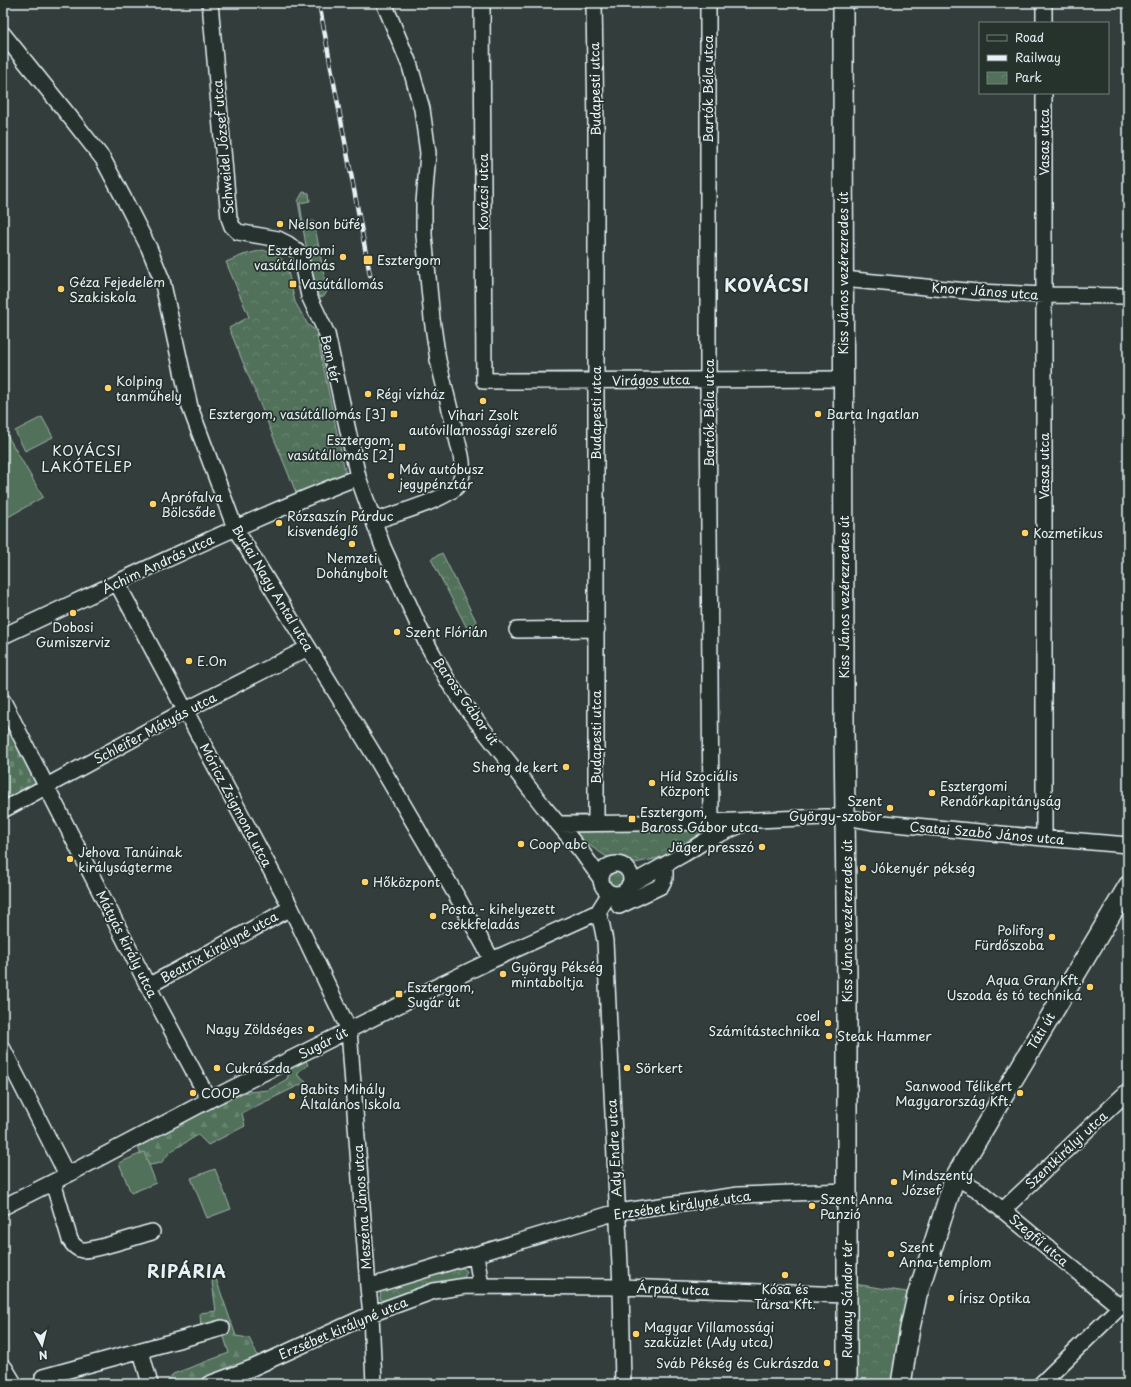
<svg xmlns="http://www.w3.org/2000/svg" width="1131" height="1387" viewBox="0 0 1131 1387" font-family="'Playpen Sans',sans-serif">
<defs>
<pattern id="grass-tufts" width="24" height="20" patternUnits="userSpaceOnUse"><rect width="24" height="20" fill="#51715a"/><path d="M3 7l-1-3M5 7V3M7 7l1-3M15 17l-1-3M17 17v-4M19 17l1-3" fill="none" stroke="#6a8672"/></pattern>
<pattern id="forest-firs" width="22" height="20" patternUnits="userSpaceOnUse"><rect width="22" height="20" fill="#51715a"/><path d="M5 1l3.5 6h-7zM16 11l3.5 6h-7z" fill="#6a8672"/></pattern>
<pattern id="cemetery-stones" width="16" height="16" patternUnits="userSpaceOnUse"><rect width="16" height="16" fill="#51715a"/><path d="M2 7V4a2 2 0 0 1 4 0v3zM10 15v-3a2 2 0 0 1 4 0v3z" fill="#6a8672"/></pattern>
<pattern id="park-crowns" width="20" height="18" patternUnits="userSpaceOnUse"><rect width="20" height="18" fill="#51715a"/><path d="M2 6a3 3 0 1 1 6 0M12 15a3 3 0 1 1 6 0" fill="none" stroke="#6a8672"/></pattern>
</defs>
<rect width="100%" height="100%" fill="#333d3b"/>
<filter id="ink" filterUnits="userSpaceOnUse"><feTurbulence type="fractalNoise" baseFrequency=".025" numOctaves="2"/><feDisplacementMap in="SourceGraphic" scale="8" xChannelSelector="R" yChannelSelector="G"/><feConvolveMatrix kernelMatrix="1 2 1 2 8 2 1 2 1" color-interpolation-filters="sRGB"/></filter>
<g filter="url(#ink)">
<path fill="url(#grass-tufts)" stroke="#9cb1a9" d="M303 192 309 193 310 201 300 203 303 223 314 221 327 291 325 295 321 297 315 294 299 207 298 201Z
M605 880a11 11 0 1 1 22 0a11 11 0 1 1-22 0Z"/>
<path fill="url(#forest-firs)" stroke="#9cb1a9" d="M305 1058 308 1065 298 1072V1076L306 1082 242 1113 245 1126 208 1145 198 1135 170 1152 161 1163 145 1166 137 1144 239 1093 268 1090 287 1079 292 1065Z
M215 1276 236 1336 249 1338 260 1360 245 1365H233L203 1382 197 1384H165L173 1374 229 1353 223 1334 201 1330 200 1313 216 1311 212 1282Z"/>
<path fill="url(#cemetery-stones)" stroke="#9cb1a9" d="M3 707 41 783 3 803Z"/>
<path fill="url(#park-crowns)" stroke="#9cb1a9" d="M263 250 277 255 286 263 295 302 308 325 316 331 346 476 297 495 229 328 249 317 226 262 243 255Z
M442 553 478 625 468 630 431 559Z
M708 829 705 835 681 849 655 859 635 863 610 859 581 840 574 832Z
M457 1264 467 1271 463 1280 388 1305 380 1299 381 1287Z
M854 1284 907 1292 893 1384H854Z"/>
<path fill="#51715a" stroke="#9cb1a9" d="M42 417 53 437 25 451 15 431Z
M3 428 43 497 3 520Z
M144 1152 156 1183 131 1193 119 1163Z
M215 1169 231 1209 207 1218 191 1178Z"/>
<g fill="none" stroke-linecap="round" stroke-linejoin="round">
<path stroke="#88a1a5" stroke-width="3" d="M3 1355 8 1364"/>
<defs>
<path id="minor" d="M210 3 229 218 232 226 238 232 278 239 288 244 300 254 309 296 327 334 358 477 383 547 425 640 449 683 468 710 544 807 581 851 601 879
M482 3 484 381 843 379
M594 3 596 128V823
M708 3V379L711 822
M1044 23V3
M3 34 74 122 103 159 124 199 149 248 162 280 190 407 235 528 376 758 459 900 492 960
M843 279 977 292 1045 295 1128 296
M374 521C392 515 449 499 458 485 464 476 463 465 461 455L438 360 432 319 424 235V203L428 153 422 109 410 66 384 3
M117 583 289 904 349 1030 368 1287 371 1314 374 1384
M517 630 597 629
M3 636C121 581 237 524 358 477
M3 701 148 986 209 1100
M3 810 186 710 308 648
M558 824 711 822 825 817H846L873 822 1044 838 1128 845
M1044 838V93
M601 879a15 15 0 1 1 30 0a15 15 0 1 1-30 0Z
M629 885 684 854 708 839 743 824
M619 906 661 886 665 878V865
M598 912 602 926 605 941 621 1287 623 1384
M148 986 291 908
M3 1049 67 1175
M955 1177 978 1190 1120 1307
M53 1182 70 1240C73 1245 77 1249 82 1250 94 1251 137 1236 152 1232
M3 1207 67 1175 209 1100 411 999 492 960 598 912 610 893
M1003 1210 1128 1091
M476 1255 481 1286
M368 1287 617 1212 739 1195 847 1191
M141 1351 150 1384
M43 1377 222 1328
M209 1384 252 1368 371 1314 434 1291 466 1286 621 1287 846 1295
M1041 1384 1128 1299"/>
<path id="major" d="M843 3 844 730 847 981V1384
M3 1369 12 1384
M901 1384 910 1328 917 1296 955 1177 1128 886"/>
</defs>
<use href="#minor" stroke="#e8f1f8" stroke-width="18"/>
<use href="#major" stroke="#e8f1f8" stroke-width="22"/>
<use href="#minor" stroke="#26332d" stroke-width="15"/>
<use href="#major" stroke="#26332d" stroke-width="19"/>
<defs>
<path id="rail" d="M319 3 370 275"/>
</defs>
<use href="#rail" stroke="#e8f1f8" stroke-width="4.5"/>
<use href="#rail" stroke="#26332d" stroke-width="3" stroke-dasharray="9" stroke-linecap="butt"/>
</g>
</g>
<g fill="#ffd166" stroke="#26332d" stroke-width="1.5">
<circle cx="280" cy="224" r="4"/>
<circle cx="343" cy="257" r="4"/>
<rect x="363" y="255" width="10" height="10" rx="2"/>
<rect x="289" y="280" width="8" height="8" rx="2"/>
<circle cx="61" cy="289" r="4"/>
<circle cx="108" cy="388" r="4"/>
<circle cx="368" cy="394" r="4"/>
<circle cx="483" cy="401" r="4"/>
<rect x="390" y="410" width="8" height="8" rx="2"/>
<circle cx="818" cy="414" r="4"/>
<rect x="398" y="443" width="8" height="8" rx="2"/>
<circle cx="391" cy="476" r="4"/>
<circle cx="153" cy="504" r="4"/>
<circle cx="279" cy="523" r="4"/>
<circle cx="1025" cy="533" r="4"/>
<circle cx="352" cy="544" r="4"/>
<circle cx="73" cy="613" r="4"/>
<circle cx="397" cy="632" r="4"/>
<circle cx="189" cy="661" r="4"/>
<circle cx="566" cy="767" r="4"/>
<circle cx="652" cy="783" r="4"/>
<circle cx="932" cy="793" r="4"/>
<circle cx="890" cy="808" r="4"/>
<rect x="628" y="815" width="8" height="8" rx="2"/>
<circle cx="521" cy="844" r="4"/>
<circle cx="762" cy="847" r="4"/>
<circle cx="70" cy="859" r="4"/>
<circle cx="863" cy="868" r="4"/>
<circle cx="365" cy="882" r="4"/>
<circle cx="433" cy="916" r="4"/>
<circle cx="1052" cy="937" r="4"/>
<circle cx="503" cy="974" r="4"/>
<circle cx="1090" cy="987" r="4"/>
<rect x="395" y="990" width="8" height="8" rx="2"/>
<circle cx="828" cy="1023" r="4"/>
<circle cx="311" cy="1029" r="4"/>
<circle cx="829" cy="1036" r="4"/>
<circle cx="217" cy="1068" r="4"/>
<circle cx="627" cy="1068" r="4"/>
<circle cx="193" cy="1093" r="4"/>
<circle cx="1020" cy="1093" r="4"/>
<circle cx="292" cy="1096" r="4"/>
<circle cx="894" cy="1182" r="4"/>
<circle cx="812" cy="1206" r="4"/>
<circle cx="891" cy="1254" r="4"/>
<circle cx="785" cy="1275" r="4"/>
<circle cx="951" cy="1298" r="4"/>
<circle cx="636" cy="1334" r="4"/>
<circle cx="827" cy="1363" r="4"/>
</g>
<g text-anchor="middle" stroke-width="3.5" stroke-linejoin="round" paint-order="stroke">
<g font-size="13" fill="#e8f1f8" stroke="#26332d">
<text transform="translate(595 89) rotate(-91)" y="5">Budapesti utca</text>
<text transform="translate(708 89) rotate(-90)" y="5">Bartók Béla utca</text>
<text transform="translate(1044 142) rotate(-90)" y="5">Vasas utca</text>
<text transform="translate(223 147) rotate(-95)" y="5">Schweidel József utca</text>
<text transform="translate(483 192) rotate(-90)" y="5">Kovácsi utca</text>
<text transform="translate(843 273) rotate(-90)" y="5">Kiss János vezérezredes út</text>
<text transform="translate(985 291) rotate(4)" y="5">Knorr János utca</text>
<text transform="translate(331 359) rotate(77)" y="5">Bem tér</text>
<text transform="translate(651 380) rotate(-1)" y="5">Virágos utca</text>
<text transform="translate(596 413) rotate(-90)" y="5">Budapesti utca</text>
<text transform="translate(709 413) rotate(-90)" y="5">Bartók Béla utca</text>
<text transform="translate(1044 466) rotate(-90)" y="5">Vasas utca</text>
<text transform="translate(158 564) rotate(-25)" y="5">Áchim András utca</text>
<text transform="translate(273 588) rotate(59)" y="5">Budai Nagy Antal utca</text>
<text transform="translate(844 597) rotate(-90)" y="5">Kiss János vezérezredes út</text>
<text transform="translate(466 701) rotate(55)" y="5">Baross Gábor út</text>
<text transform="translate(155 728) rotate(-28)" y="5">Schleifer Mátyás utca</text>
<text transform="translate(596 737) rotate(-90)" y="5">Budapesti utca</text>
<text transform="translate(236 805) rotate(62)" y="5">Móricz Zsigmond utca</text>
<text transform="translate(987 833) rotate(5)" y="5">Csatai Szabó János utca</text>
<text transform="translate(847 921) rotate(-90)" y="5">Kiss János vezérezredes út</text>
<text transform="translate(127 944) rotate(63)" y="5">Mátyás király utca</text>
<text transform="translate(219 947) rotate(-29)" y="5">Beatrix királyné utca</text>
<text transform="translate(1041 1031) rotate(-59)" y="5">Táti út</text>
<text transform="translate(323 1043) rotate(-27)" y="5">Sugár út</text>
<text transform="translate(614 1148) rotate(-93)" y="5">Ady Endre utca</text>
<text transform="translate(1066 1150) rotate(-43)" y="5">Szentkirályi utca</text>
<text transform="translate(682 1205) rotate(-8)" y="5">Erzsébet királyné utca</text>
<text transform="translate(362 1207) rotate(-94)" y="5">Meszéna János utca</text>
<text transform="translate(1039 1240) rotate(40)" y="5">Szegfű utca</text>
<text transform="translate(673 1289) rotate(2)" y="5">Árpád utca</text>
<text transform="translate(847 1299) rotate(-90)" y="5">Rudnay Sándor tér</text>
<text transform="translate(343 1328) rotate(-23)" y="5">Erzsébet királyné utca</text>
</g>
<g font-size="13" fill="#e8f1f8" stroke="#26332d" text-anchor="start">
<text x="288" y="229">Nelson büfé</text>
<text x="335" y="255" text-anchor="end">Esztergomi<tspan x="335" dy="15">vasútállomás</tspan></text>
<text x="377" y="265">Esztergom</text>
<text x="69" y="287">Géza Fejedelem<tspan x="69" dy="15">Szakiskola</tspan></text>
<text x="301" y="289">Vasútállomás</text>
<text x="116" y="386">Kolping<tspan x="116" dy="15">tanműhely</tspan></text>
<text x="376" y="399">Régi vízház</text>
<text x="386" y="419" text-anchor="end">Esztergom, vasútállomás [3]</text>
<text x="826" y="419">Barta Ingatlan</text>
<text x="483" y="420" text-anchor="middle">Vihari Zsolt<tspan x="483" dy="15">autóvillamossági szerelő</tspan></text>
<text x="394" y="445" text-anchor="end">Esztergom,<tspan x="394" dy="15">vasútállomás [2]</tspan></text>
<text x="399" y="474">Máv autóbusz<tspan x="399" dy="15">jegypénztár</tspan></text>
<text x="161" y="502">Aprófalva<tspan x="161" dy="15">Bölcsőde</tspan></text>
<text x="287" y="521">Rózsaszín Párduc<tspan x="287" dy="15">kisvendéglő</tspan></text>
<text x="1033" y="538">Kozmetikus</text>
<text x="352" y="563" text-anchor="middle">Nemzeti<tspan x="352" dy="15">Dohánybolt</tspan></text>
<text x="73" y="632" text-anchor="middle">Dobosi<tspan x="73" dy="15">Gumiszerviz</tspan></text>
<text x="405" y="637">Szent Flórián</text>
<text x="197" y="666">E.On</text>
<text x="558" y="772" text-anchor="end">Sheng de kert</text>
<text x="660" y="781">Híd Szociális<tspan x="660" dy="15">Központ</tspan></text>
<text x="940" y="791">Esztergomi<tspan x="940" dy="15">Rendőrkapitányság</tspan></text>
<text x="882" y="806" text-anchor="end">Szent<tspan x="882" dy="15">György-szobor</tspan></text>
<text x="640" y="817">Esztergom,<tspan x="640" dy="15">Baross Gábor utca</tspan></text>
<text x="529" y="849">Coop abc</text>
<text x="754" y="852" text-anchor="end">Jäger presszó</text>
<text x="78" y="857">Jehova Tanúinak<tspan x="78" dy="15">királyságterme</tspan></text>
<text x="871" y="873">Jókenyér pékség</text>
<text x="373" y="887">Hőközpont</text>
<text x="441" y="914">Posta - kihelyezett<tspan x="441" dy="15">csekkfeladás</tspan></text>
<text x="1044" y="935" text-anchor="end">Poliforg<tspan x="1044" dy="15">Fürdőszoba</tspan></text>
<text x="511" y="972">György Pékség<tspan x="511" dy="15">mintaboltja</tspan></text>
<text x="1082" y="985" text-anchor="end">Aqua Gran Kft.<tspan x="1082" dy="15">Uszoda és tó technika</tspan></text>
<text x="407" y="992">Esztergom,<tspan x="407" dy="15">Sugár út</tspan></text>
<text x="820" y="1021" text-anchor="end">coel<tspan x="820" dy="15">Számítástechnika</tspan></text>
<text x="303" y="1034" text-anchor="end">Nagy Zöldséges</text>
<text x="837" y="1041">Steak Hammer</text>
<text x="225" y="1073">Cukrászda</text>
<text x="635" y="1073">Sörkert</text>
<text x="1012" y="1091" text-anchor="end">Sanwood Télikert<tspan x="1012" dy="15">Magyarország Kft.</tspan></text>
<text x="300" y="1094">Babits Mihály<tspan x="300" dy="15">Általános Iskola</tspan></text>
<text x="201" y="1098">COOP</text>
<text x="902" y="1180">Mindszenty<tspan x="902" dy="15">József</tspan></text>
<text x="820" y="1204">Szent Anna<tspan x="820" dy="15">Panzió</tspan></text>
<text x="899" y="1252">Szent<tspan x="899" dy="15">Anna-templom</tspan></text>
<text x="785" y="1294" text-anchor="middle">Kósa és<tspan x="785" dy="15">Társa Kft.</tspan></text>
<text x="959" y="1303">Írisz Optika</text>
<text x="644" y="1332">Magyar Villamossági<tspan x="644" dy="15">szaküzlet (Ady utca)</tspan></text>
<text x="819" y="1368" text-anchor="end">Sváb Pékség és Cukrászda</text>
</g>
<g font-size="14" letter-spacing="1" fill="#e8f1f8" stroke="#26332d">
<text x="87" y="456">KOVÁCSI<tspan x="87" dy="16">LAKÓTELEP</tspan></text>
</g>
<g font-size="17" font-weight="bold" letter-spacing="1" fill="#e8f1f8" stroke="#26332d">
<text x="767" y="292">KOVÁCSI</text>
<text x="187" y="1278">RIPÁRIA</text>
</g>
</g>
<rect width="1131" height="1387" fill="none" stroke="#26332d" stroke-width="16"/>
<rect x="8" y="8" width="1115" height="1371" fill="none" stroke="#e8f1f8" stroke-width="1.5" filter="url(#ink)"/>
<rect x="979" y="22" width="130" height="72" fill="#26332d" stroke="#747f7e"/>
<rect x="987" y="35" width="20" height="6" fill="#26332d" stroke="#747f7e"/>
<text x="1015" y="42" font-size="12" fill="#e8f1f8">Road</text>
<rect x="987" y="55" width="20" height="6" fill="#e8f1f8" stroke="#747f7e"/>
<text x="1015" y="62" font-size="12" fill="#e8f1f8">Railway</text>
<rect x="987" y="72" width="20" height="12" fill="url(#park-crowns)" stroke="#747f7e"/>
<text x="1015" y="82" font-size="12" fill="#e8f1f8">Park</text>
<g transform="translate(42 1345) rotate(173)" stroke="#26332d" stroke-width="3" paint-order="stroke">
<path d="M0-3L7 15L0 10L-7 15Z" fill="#e8f1f8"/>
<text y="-6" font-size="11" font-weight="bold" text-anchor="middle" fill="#e8f1f8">N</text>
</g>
</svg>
